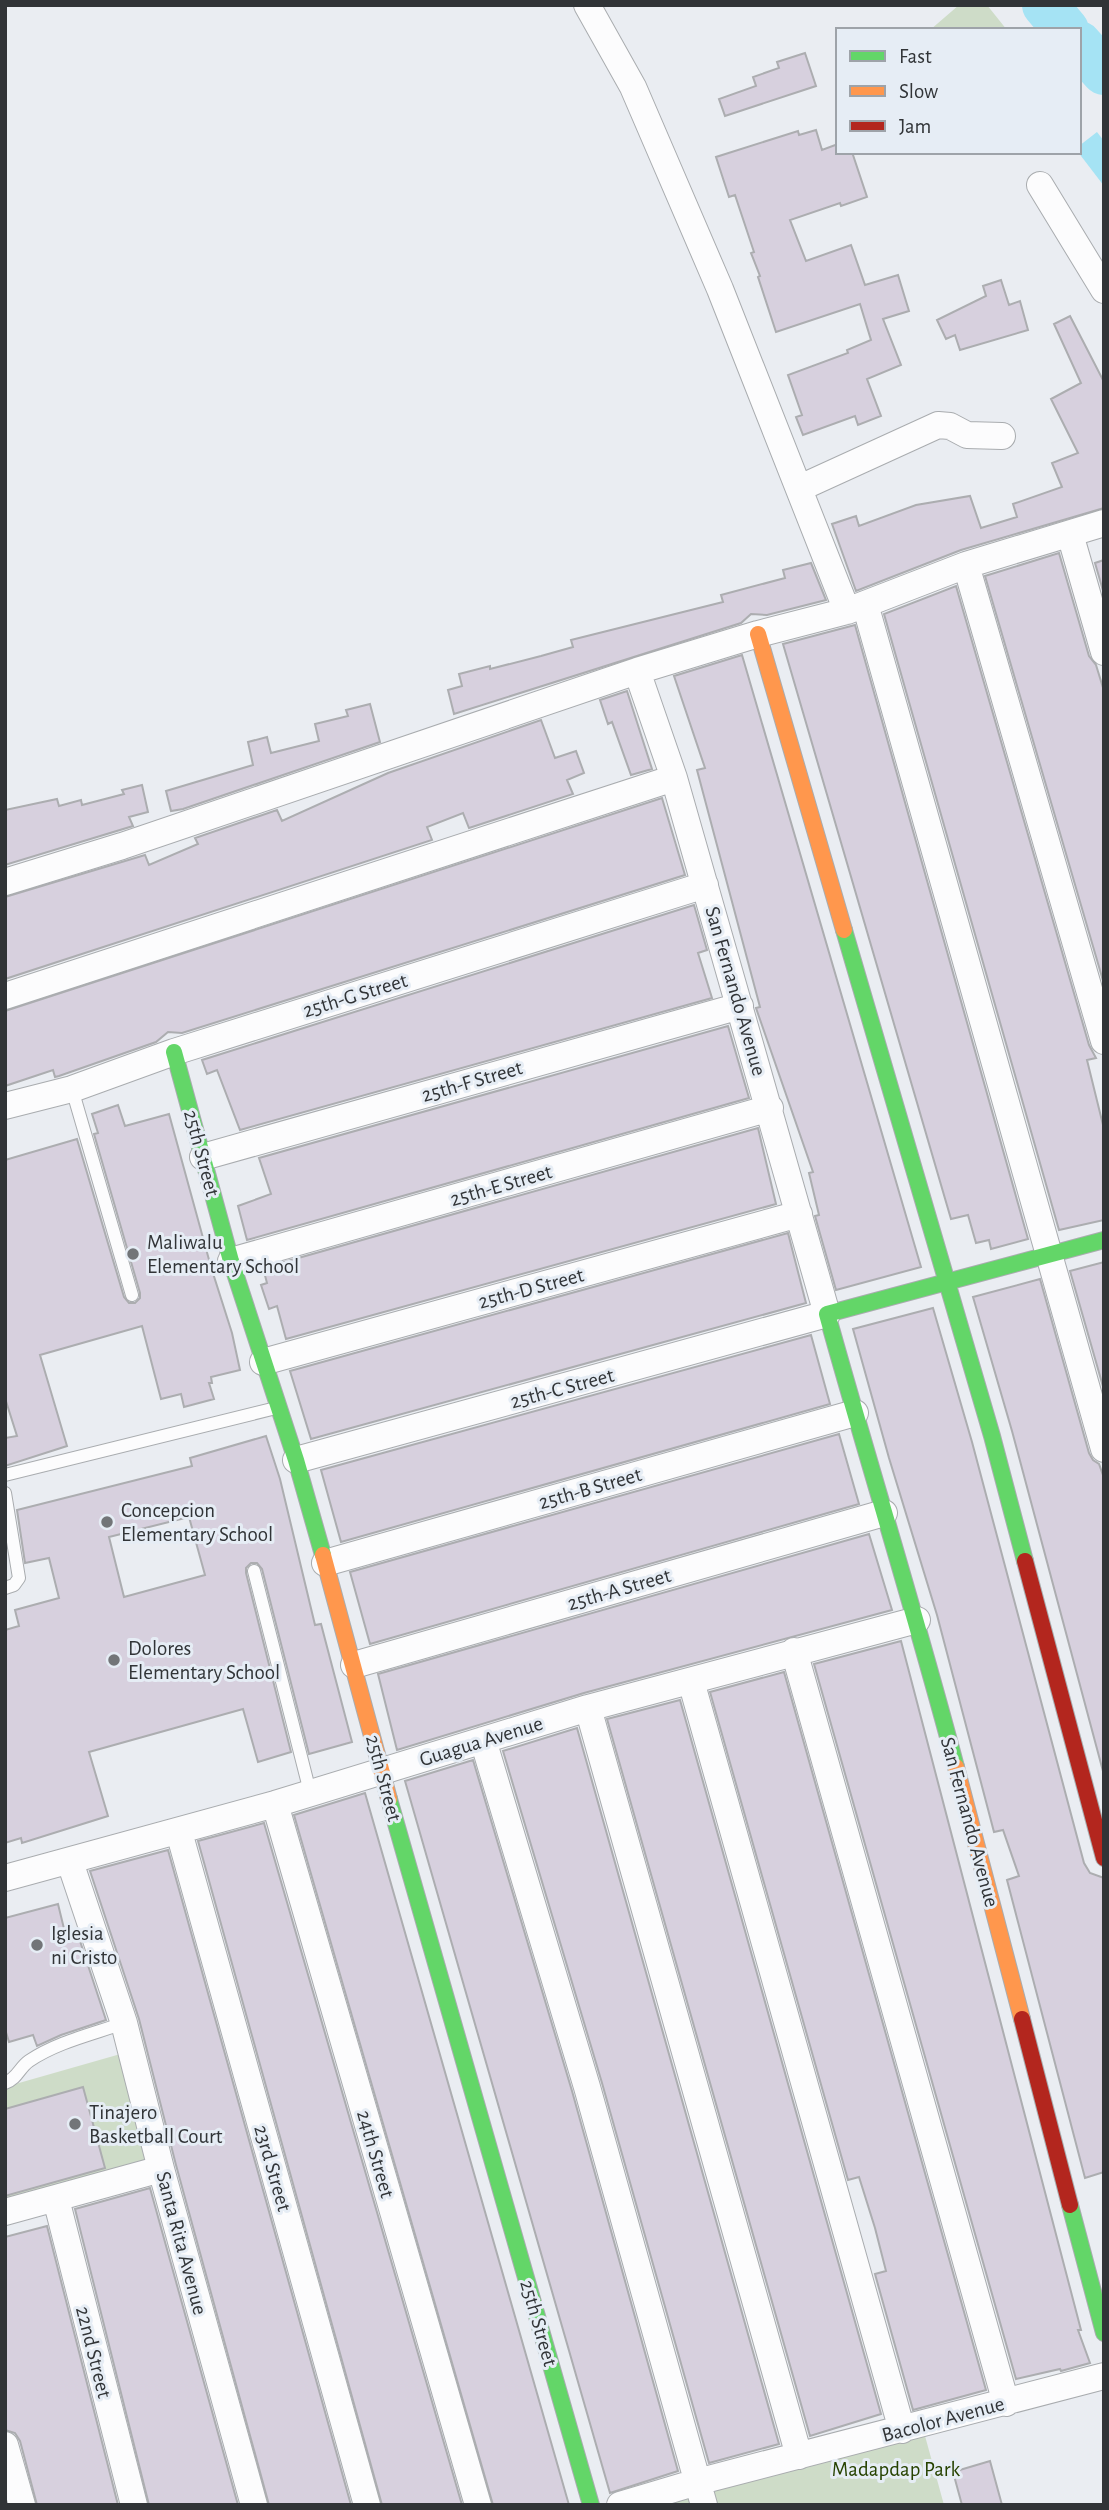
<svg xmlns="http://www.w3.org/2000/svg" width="1109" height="2510" viewBox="0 0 1109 2510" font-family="'Alegreya Sans',sans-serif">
<rect width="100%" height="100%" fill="#eaedf2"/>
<path fill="#cedcc8" d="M959 5H987L1007 30H930Z
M124 2053 155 2162 5 2205V2087Z
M922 2425 944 2505H630Z"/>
<path fill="#a5e3f4" d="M1097 132 1104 141V186L1078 152 1079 146Z"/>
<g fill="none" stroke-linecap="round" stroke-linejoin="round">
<path stroke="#a5e3f4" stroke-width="46" d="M1045 5 1066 30
M1079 44 1104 72"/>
</g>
<path fill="#d7d0de" stroke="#acadb0" stroke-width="2" fill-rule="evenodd" d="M805 53 816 86 725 116 719 99 756 86 753 77 779 68 777 62Z
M816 130 822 150 838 144V152H852L867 197 841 206 840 203 790 220 806 261 851 245 865 285 898 275 909 311 883 319 901 365 867 379 881 416 858 425 855 416 803 435 796 417 802 415 788 375 848 353 847 350 871 340 860 304 776 332 758 277 760 276 751 253 754 252 735 195 729 197 716 157 798 131 799 135Z
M1001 280 1009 305 1020 301 1028 330 960 350 955 335 946 339 937 320 986 296 983 286Z
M1070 316 1104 382V508L961 550 856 591 832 524 856 516 859 526 916 505 970 496 981 528 1017 517 1013 504 1062 487 1052 463 1078 453 1051 399 1081 383 1054 324Z
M1059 553 1089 656 1096 665 1104 691V984L985 576Z
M1104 560V594L1095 563Z
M811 563 826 600 767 615 751 614 741 623 454 714 448 690 462 686 459 674 490 666V669L541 656 573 647 571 640 723 602 721 595 785 578 783 570Z
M956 586 1089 1045 1096 1058 1087 1060 1104 1129V1220L1059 1230 884 614Z
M855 625 1028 1239 991 1249 989 1240 976 1243 968 1215 951 1219 783 644Z
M742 655 921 1267 836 1290 815 1216 819 1215 809 1173 813 1172 756 1008 760 1007 697 770 705 768 674 676Z
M627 691 652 769 631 775 612 722 608 724 600 700Z
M370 704 380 742 183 809 171 811 166 791 253 765 248 742 267 737 271 753 319 741 315 724 348 716 346 710Z
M541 720 555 758 576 751 584 773 567 780 573 794 469 828 463 813 427 827 432 840 5 979V897L145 855 149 865 198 844 195 838 277 810 282 821 388 773Z
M142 785 148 812 129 817 133 826 5 865V810L57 799 59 806 81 800 82 805 124 794 122 790Z
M662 798 685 875 182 1033 168 1032 156 1042 59 1076 55 1077 53 1070 5 1086V1011Z
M694 905 707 950 698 953 712 998 240 1130 217 1070 207 1074 202 1060Z
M728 1026 749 1098 247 1240 238 1206 271 1194 259 1158Z
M118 1105 125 1126 169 1114 211 1267 232 1333 240 1370 211 1377 212 1383H209L214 1399 184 1407 181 1394 161 1399 142 1326 40 1355 67 1446 5 1466V1438L17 1436 5 1398V1160L77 1139 124 1297 129 1303H135L140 1298V1293L94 1134 98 1133 92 1114Z
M758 1128 776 1204 286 1339 277 1306 269 1309 261 1285 267 1283 263 1268Z
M788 1233 806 1303 311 1439 290 1371Z
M1104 1262V1390L1070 1271Z
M1040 1279 1089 1453 1093 1460 1099 1464 1104 1478V1775L1012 1431 973 1297Z
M933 1308 972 1442 1084 1863 1090 1873 1104 1878V2172L1085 2178 1007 1880 1019 1876 1003 1830 994 1832 937 1615 889 1458 853 1329Z
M811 1335 830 1404 341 1542 321 1470Z
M839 1434 859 1504 370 1644 350 1572Z
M266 1436 280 1479 315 1625 321 1624 352 1742 309 1754 262 1569 257 1563H251L246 1568V1573L291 1752 258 1762 243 1709 89 1752 108 1816 22 1843 21 1838 5 1843V1630L19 1626 15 1610 59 1598 49 1558 25 1563 17 1510 192 1466 190 1458ZM189 1517 205 1575 124 1597 109 1537Z
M869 1534 892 1610 584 1693 397 1750 378 1674Z
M901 1641 1081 2330H1078L1090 2363 1061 2371 1060 2369 1016 2379 814 1664Z
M784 1672 986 2390 913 2410 875 2274 886 2271 875 2228 859 2177 848 2180 710 1692Z
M680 1700 881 2414 810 2436 607 1719Z
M577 1728 779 2444 709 2463 602 2083 503 1751Z
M473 1760 572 2091 678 2471 610 2493 405 1781Z
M365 1793 569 2505H493L294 1815Z
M264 1823 462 2505H382L198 1841Z
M168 1850 351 2505H269L176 2165 139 2019 90 1871Z
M58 1904 67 1941 79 1938 106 2020 61 2035 37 2046 33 2035 9 2042 5 2029V1918Z
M83 2087 105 2168 5 2196V2109Z
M150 2188 238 2505H149L75 2209Z
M47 2226 118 2505H37L20 2441 15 2433 5 2430V2237Z
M990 2461 1002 2505H962L953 2472Z"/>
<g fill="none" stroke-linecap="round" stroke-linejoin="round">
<defs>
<path id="lane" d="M72 1089 132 1295
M5 1475 276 1408
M5 1493 19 1578 14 1585 5 1588
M254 1571 310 1792
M5 2083C18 2078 19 2068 29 2061 57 2042 93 2034 124 2023"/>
<path id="street" d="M587 5 633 87 720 289 847 611
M1040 185 1104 290
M800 488 938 425 950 426 967 435 1002 436
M1070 534 1104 652
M966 565 1104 1041
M865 604 1104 1449
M5 882 122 846 637 671 758 634 847 611 966 565 1104 523
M5 996 674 778
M5 1106 72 1089 174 1052 705 885
M203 1157 740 1006
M231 1261 770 1108
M263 1362 799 1214
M296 1460 827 1314 674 778 637 671
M325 1563 855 1413
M794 1651 1006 2403
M354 1665 884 1513
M691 1681 902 2430
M588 1708 799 2456
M483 1740 587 2087 704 2505
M275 1804 478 2505
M179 1832 367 2505
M70 1862 124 2023 161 2169 254 2505
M5 1878 275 1804 588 1708 917 1620
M56 2199 134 2505
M5 2212 161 2169
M5 2445 22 2505
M620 2505 697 2482 1104 2376"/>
<path id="fast" d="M844 930 992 1436 1025 1561
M174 1052 231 1261 296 1460 323 1555
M956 1767C916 1615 869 1465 827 1314L1104 1240
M389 1799 591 2505
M1070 2205 1104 2333"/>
<path id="slow" d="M758 634 844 930
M323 1555 389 1799
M956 1767 1022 2019"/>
<path id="jam" d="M1025 1561 1104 1858
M1022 2019 1070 2205"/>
</defs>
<use href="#lane" stroke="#a9acaf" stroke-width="14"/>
<use href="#street" stroke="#a9acaf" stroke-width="28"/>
<use href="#fast" stroke="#a9acaf" stroke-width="18"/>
<use href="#slow" stroke="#a9acaf" stroke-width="18"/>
<use href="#jam" stroke="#a9acaf" stroke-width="18"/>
<use href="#lane" stroke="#fcfcfd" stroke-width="12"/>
<use href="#street" stroke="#fcfcfd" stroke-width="26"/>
<use href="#fast" stroke="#63d668" stroke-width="16"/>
<use href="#slow" stroke="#ff974d" stroke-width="16"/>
<use href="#jam" stroke="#b3261e" stroke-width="16"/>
</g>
<g fill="#727578" stroke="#e6edf5" stroke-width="2.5">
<circle cx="133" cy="1254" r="7"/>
<circle cx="107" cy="1522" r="7"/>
<circle cx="114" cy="1660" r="7"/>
<circle cx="37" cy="1945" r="7"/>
<circle cx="75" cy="2124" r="7"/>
</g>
<g text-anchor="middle" stroke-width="6" stroke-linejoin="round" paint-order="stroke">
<g font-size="21" fill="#313437" stroke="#e6edf5">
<text transform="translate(736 991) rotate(74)" y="7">San Fernando Avenue</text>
<text transform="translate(355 995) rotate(-17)" y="7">25th-G Street</text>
<text transform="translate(472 1081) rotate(-16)" y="7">25th-F Street</text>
<text transform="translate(202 1153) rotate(75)" y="7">25th Street</text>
<text transform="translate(501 1185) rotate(-16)" y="7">25th-E Street</text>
<text transform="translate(531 1288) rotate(-15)" y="7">25th-D Street</text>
<text transform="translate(562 1388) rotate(-15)" y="7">25th-C Street</text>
<text transform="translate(590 1488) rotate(-16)" y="7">25th-B Street</text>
<text transform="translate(619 1589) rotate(-16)" y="7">25th-A Street</text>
<text transform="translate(481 1741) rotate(-17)" y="7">Guagua Avenue</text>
<text transform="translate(384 1778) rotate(75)" y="7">25th Street</text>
<text transform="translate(970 1822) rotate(75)" y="7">San Fernando Avenue</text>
<text transform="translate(376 2154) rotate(74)" y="7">24th Street</text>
<text transform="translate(273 2168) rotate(74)" y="7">23rd Street</text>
<text transform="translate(182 2243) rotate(75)" y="7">Santa Rita Avenue</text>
<text transform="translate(539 2323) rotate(74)" y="7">25th Street</text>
<text transform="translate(94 2352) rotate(76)" y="7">22nd Street</text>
<text transform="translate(943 2419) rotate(-15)" y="7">Bacolor Avenue</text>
</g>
<g font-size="21" fill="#313437" stroke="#e6edf5" text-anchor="start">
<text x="147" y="1249">Maliwalu<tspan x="147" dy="24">Elementary School</tspan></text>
<text x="121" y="1517">Concepcion<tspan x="121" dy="24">Elementary School</tspan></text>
<text x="128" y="1655">Dolores<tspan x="128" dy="24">Elementary School</tspan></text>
<text x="51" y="1940">Iglesia<tspan x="51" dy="24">ni Cristo</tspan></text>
<text x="89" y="2119">Tinajero<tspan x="89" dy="24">Basketball Court</tspan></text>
</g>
<g font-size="21" fill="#264200" stroke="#e6edf5">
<text x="896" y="2476">Madapdap Park</text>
</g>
</g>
<rect width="1109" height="2510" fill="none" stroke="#313437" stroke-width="14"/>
<rect x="836" y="28" width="245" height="126" fill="#e6edf5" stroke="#9ea3a9" stroke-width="2"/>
<rect x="850" y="51" width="35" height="10" fill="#63d668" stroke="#9ea3a9" stroke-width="2"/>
<text x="899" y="63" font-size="21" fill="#313437">Fast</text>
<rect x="850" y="86" width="35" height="10" fill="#ff974d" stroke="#9ea3a9" stroke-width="2"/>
<text x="899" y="98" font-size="21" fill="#313437">Slow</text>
<rect x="850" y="121" width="35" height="10" fill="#b3261e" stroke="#9ea3a9" stroke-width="2"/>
<text x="899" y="133" font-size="21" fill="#313437">Jam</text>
</svg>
